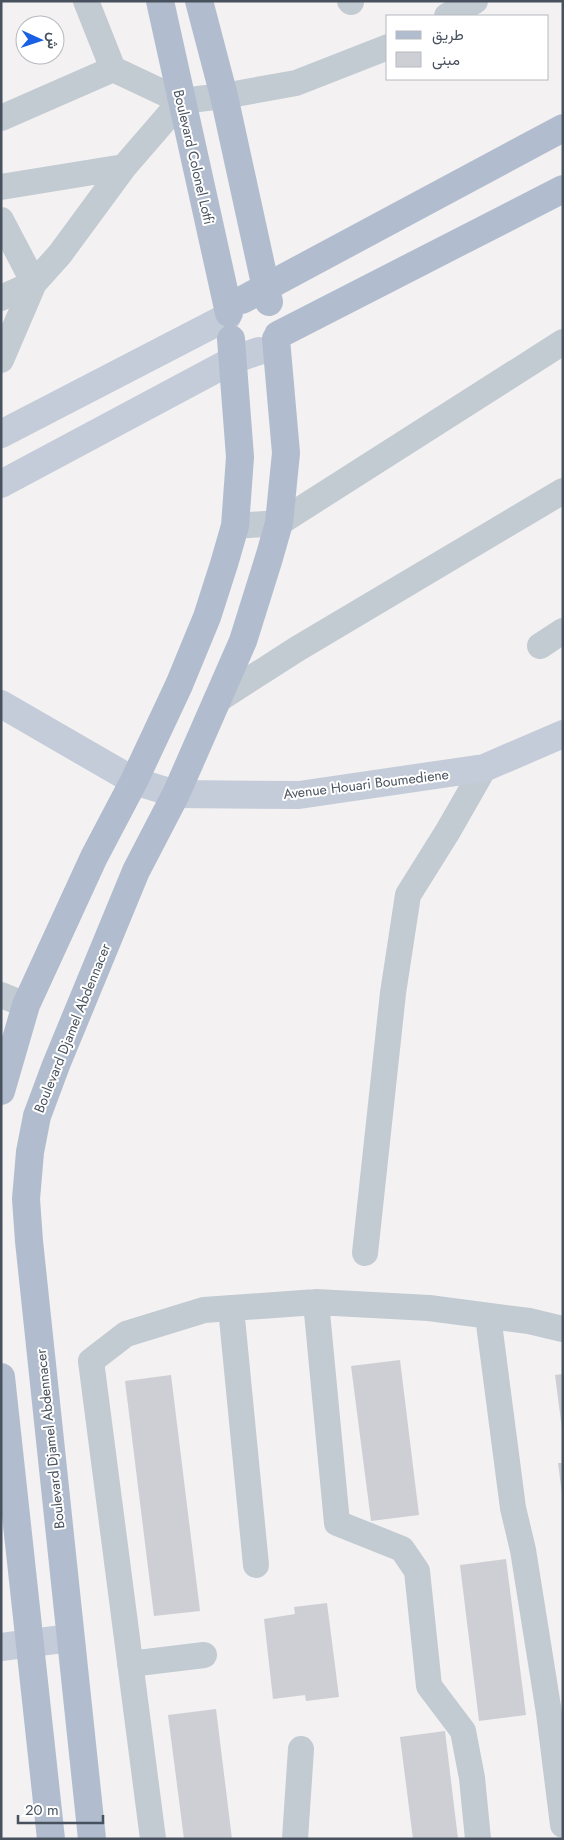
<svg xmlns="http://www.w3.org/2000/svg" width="564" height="1840" viewBox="0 0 564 1840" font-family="Jost,Vazirmatn,sans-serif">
<rect width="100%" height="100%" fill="#f3f1f1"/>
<path fill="#cdcfd5" d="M400 1360 419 1515 371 1521 351 1366Z
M563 1374V1429H562L555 1375Z
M171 1375 200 1611 154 1616 125 1381Z
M558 1463H563V1494H562Z
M506 1559 526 1715 479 1721 460 1565Z
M327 1603 339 1697 306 1701 305 1695 273 1699 264 1619 295 1614 294 1607Z
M216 1709 232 1839H184L168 1715Z
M445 1731 458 1839H413L400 1737Z"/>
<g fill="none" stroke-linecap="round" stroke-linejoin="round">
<path stroke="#c2cad2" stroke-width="26" d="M86 1 113 69 181 101 224 96 296 83 388 47
M350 1 351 2
M447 16 475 1
M1 118 113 69
M1 187 124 167
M1 220 34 283 1 298
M1 360 34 283 60 254 124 167 181 101
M235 526 279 523 563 342
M540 646 563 631
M216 701 297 649 563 491
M1 995 26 1005
M365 1253 393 993 408 895 448 831 484 768
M316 1302 337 1523 402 1549 417 1571 429 1686 463 1731 472 1778 478 1839
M231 1308 256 1565
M488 1316 513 1508 523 1550 549 1713 563 1825
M130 1664 204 1655
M153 1839 91 1361 126 1334 204 1310 316 1302 429 1308 529 1321 563 1329
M295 1839 301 1749"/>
<path stroke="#c4ccd9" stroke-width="28" d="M1 434 227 317
M1 484 233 360 259 351
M1 704 134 781 176 794 299 795 484 768 563 734
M1 1647 70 1638"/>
<path stroke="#b1bdcf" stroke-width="28" d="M160 1 229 313
M199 1 224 96 269 302
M242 300 563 128
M278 335 563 189
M1 1091 26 1005 94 857 134 781 179 685 207 617 224 564 235 526 240 457 231 339
M1 1377 51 1839
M92 1839 29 1241 26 1199 30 1152 37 1116 56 1065 136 871 176 794 243 641 269 558 279 523 286 453 276 339"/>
</g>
<g text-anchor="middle" stroke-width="4" stroke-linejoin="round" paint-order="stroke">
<g font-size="14" fill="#48525e" stroke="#fff">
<text transform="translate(194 157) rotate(77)" y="5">Boulevard Colonel Lotfi</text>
<text transform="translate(366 784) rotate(-7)" y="5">Avenue Houari Boumediene</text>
<text transform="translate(72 1028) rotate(-68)" y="5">Boulevard Djamel Abdennacer</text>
<text transform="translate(50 1439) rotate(-96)" y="5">Boulevard Djamel Abdennacer</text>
</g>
</g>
<rect width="564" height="1840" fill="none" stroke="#48525e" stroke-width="5"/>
<rect x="386" y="15" width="162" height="65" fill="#ffffff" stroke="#b6babf"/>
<rect x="396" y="31" width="25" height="8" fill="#b1bdcf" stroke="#b6babf"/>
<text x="432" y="40" font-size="15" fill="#48525e">طريق</text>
<rect x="396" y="52" width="25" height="15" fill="#cdcfd5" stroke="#b6babf"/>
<text x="432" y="65" font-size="15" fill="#48525e">مبنى</text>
<g transform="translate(40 40) rotate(93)"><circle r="24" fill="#ffffff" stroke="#b6babf"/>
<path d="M0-4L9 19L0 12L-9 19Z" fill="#1960e5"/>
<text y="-8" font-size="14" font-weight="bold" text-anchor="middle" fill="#48525e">ش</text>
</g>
<path d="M18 1815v8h85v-8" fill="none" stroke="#48525e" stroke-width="2.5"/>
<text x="25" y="1815" font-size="15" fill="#48525e" stroke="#ffffff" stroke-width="4" paint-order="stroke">20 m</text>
</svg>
